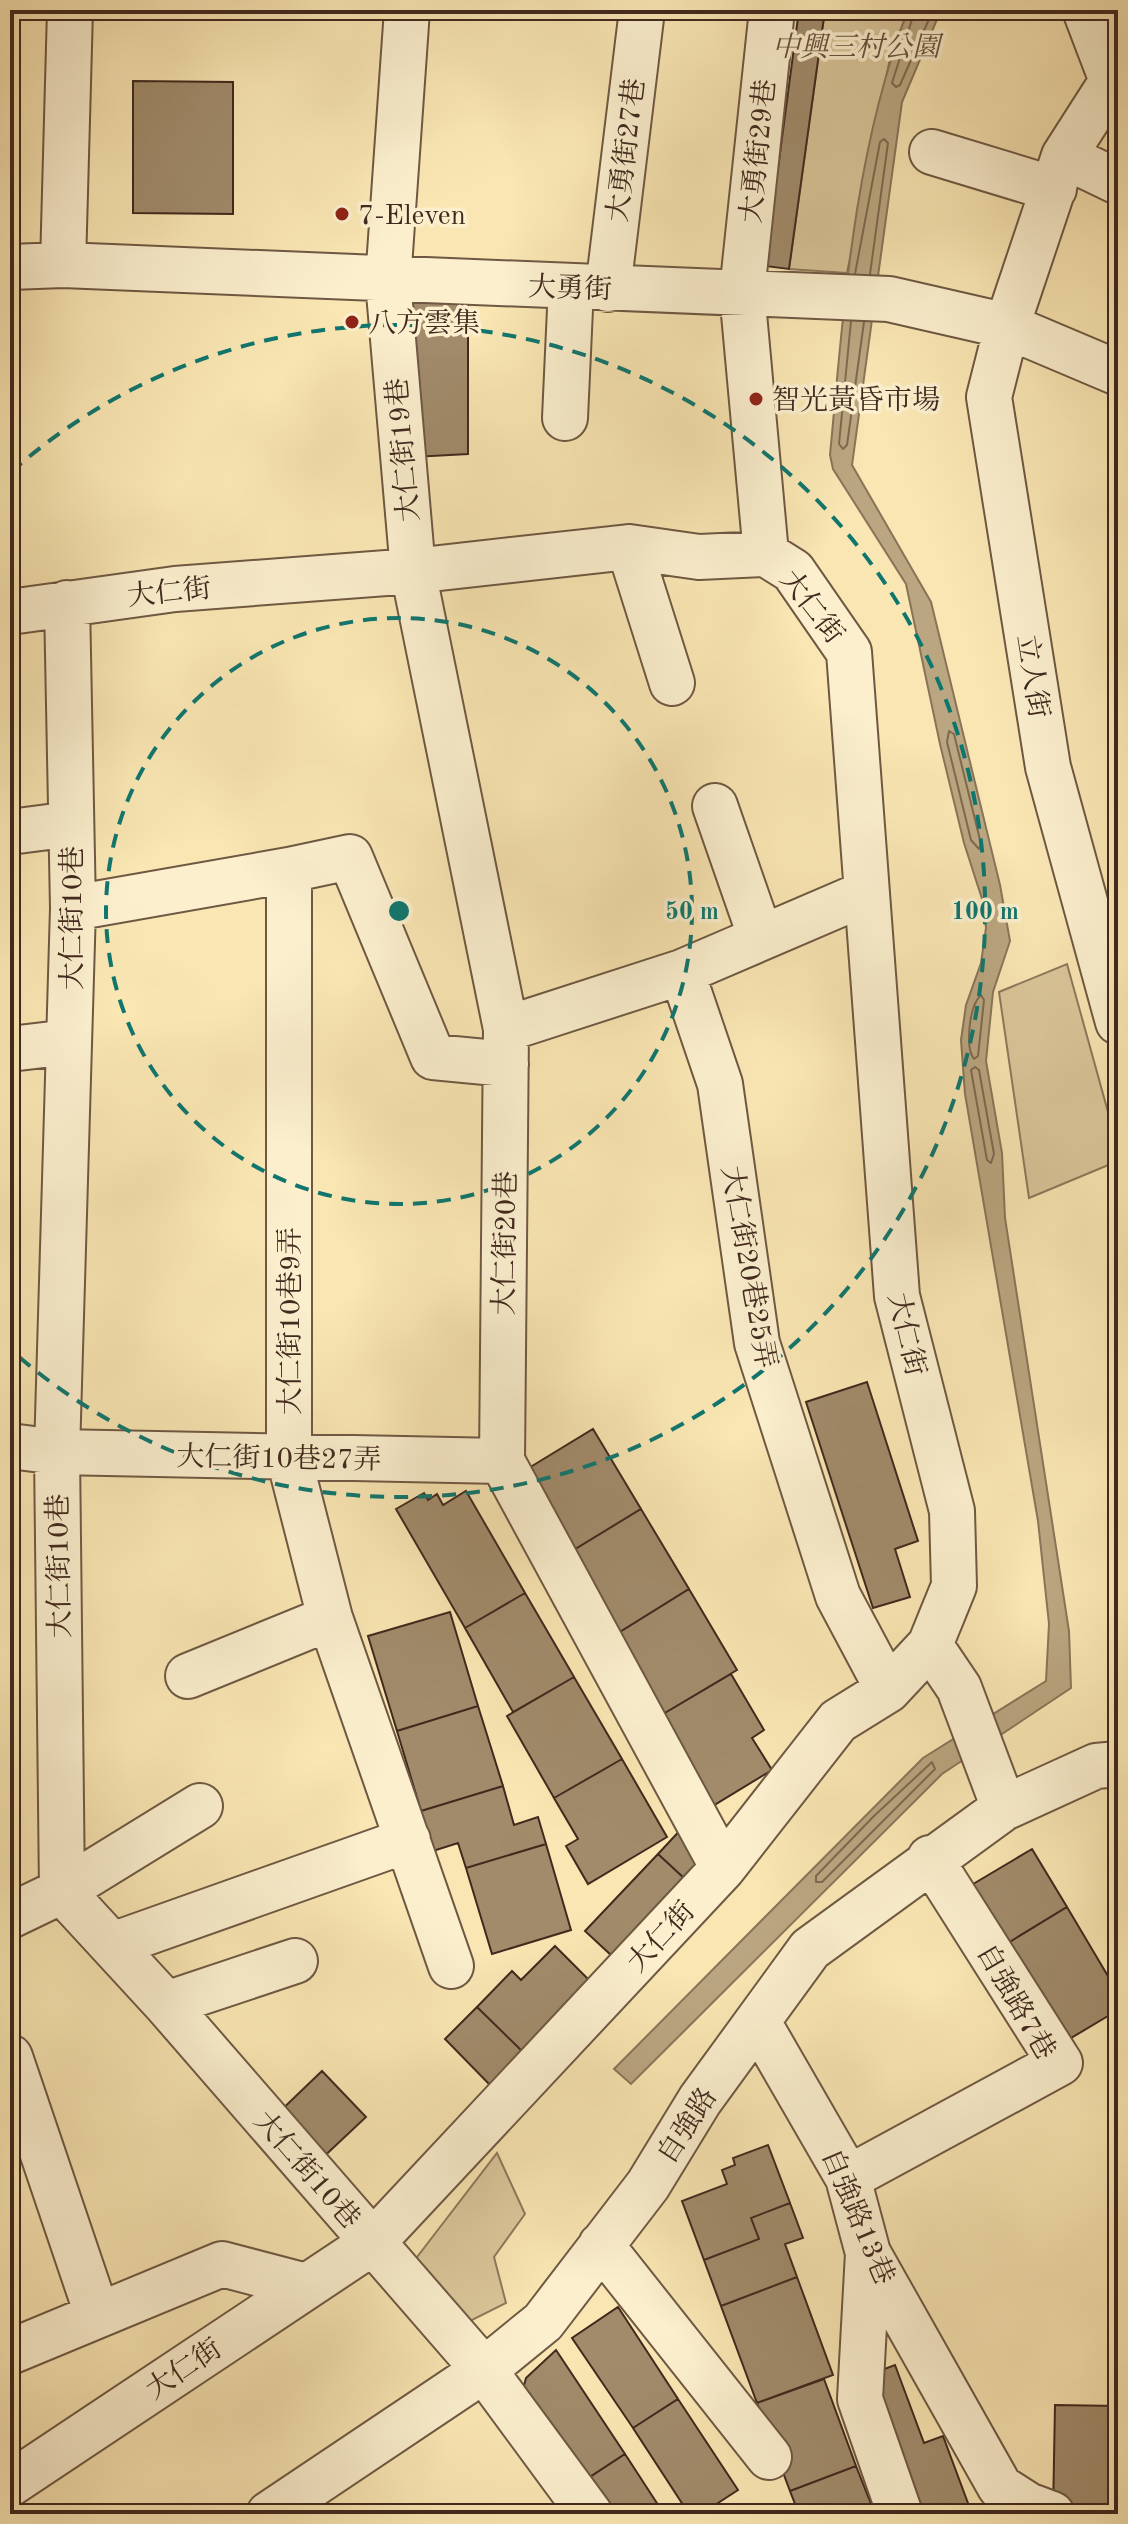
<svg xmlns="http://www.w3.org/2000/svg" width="1128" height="2524" viewBox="0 0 1128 2524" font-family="'Old Standard TT','Noto Serif TC',serif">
<rect width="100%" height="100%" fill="#f9e6b3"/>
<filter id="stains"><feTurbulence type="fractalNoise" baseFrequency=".0025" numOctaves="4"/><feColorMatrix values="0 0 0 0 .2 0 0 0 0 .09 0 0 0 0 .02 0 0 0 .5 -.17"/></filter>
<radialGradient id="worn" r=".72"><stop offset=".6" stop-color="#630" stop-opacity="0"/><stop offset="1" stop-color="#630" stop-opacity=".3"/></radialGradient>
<path fill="#dac69a" stroke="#8e785c" stroke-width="2" d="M825 10H908L890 58 847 273 789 269Z
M1067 964 1118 1148V1161L1029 1198 999 992Z
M497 2153 525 2214 494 2257 506 2303 460 2326 411 2265Z"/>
<path fill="#baa680" stroke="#8a7459" stroke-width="2" d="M908 10H941L902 102 852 465 931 602 1000 885 1010 941 993 992 986 1061 1002 1153 1005 1218 1069 1631 1071 1688 942 1774 631 2084 614 2069 923 1758 1046 1681 1049 1624 1038 1521 965 1094 961 1040 966 1005 981 963 986 928 983 902 964 843 940 744 906 584 833 469 830 455C844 306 854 151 908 10Z"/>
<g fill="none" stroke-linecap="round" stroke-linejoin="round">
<path stroke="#7e684f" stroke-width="2" d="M915 10 892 83 896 87 900 85 933 10
M855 274 880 142 884 139 888 143 870 274
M851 321 839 444 843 449 847 445 864 322
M949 731 954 734 981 844 979 849 971 840 947 742Z
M981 995 984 1000 978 1056 974 1059C965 1047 969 1006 981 995Z
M975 1067 979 1070 994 1154 991 1163 987 1160 971 1070Z
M932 1762 935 1769 822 1882H816V1876L874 1816Z"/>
</g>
<path fill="#a18b6b" stroke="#41291e" stroke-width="2" d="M10 10H22V15L17 16V43H10Z
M799 10H825L789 269 765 266Z
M10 43H17L19 186H10Z
M133 81 233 82V214L133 213Z
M412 295 468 301V454L413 457Z
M867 1382 918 1541 895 1549 910 1597 873 1608 806 1402Z
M593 1429 641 1509 562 1557 514 1477Z
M466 1491 525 1593 465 1628 396 1509 424 1493 428 1500 437 1494 443 1505Z
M641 1509 689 1589 610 1638 562 1557Z
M689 1589 737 1670 658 1717 610 1638Z
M525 1593 574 1677 513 1712 465 1628Z
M450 1612 478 1706 397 1731 368 1636Z
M731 1674 764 1730 752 1738 772 1770 711 1807 658 1717Z
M574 1677 622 1759 554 1798 507 1716Z
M478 1706 503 1786 421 1811 397 1731Z
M622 1759 667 1837 588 1884 566 1846 578 1839 554 1798Z
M503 1786 514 1825 538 1817 546 1844 466 1868 458 1843 433 1851 421 1811Z
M685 1825 697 1866 685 1879 658 1854Z
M546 1844 571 1930 492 1954 466 1868Z
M1032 1849 1067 1907 993 1952 958 1893Z
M658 1854 685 1879 612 1956 585 1931Z
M1067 1907 1118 1993V2010L1051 2050 993 1952Z
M555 1946 594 1985 525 2054 477 2007 512 1971 521 1980Z
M477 2007 525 2054 492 2087 445 2039Z
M322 2071 366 2117 317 2163 274 2117Z
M768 2145 790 2203 751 2218 759 2239 704 2260 682 2201 727 2184 722 2170 735 2165 733 2158Z
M790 2203 803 2238 785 2244 797 2277 721 2306 704 2260 759 2239 751 2218Z
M797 2277 833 2375 757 2403 721 2306Z
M618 2307 678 2399 633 2428 572 2338Z
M556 2350 625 2454 576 2486 522 2393 526 2378Z
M895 2365 924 2443 943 2436 972 2514H897L847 2383Z
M824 2379 856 2466 790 2491 757 2403Z
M678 2399 738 2490 701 2514H689L633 2428Z
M1055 2405 1118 2406V2514H1053Z
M625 2454 664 2514H593L576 2486Z
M856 2466 875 2514H799L790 2491Z"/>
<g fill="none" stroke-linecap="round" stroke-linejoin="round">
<defs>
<path id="minor" d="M407 10 388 281 413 571 506 1029 502 1461 723 1868
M1085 10 1112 81
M1118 79 1112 81 1064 156 1007 326 989 397 1048 767 1118 1022
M932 152 1054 189
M1064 156 1118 182
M63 265 70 10
M10 267 63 265 889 299 1007 326 1118 373
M608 289 642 10
M565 418 571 287
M629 547 672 683
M766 554 742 292 772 10
M67 603 73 908 57 1452 62 1891 166 2004 484 2370 590 2514
M10 612 175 589 413 571 629 547 699 557 766 554 793 571 849 652 897 1296 952 1511 954 1586 930 1645 888 1690 838 1721 723 1868 372 2243 10 2484
M715 806 761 938
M10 832 71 824
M289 870 350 857 433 1057 506 1064
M73 908 289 870V1458L330 1618 451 1966
M682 972 720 1084 757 1343 838 1596 888 1690
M506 1029 682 972 866 893
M10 1049 69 1042
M10 1446 57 1452 502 1461
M930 1645 959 1688 1004 1808
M188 1676 330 1618
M10 1916 62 1891 200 1806
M112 1945 408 1840
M166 2004 295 1961
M758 2022 848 2178 868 2253 1000 2487 1028 2505 1052 2514
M10 2057 97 2314
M848 2178 1060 2063 930 1858
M601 2245 769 2457
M868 2253 860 2399 900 2514
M10 2352 222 2264 306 2286
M269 2514 484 2370 543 2322 648 2185 700 2100 810 1949 1004 1808 1096 1766 1118 1764"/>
</defs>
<use href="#minor" stroke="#6f5843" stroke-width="48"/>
<use href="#minor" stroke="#fbefce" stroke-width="44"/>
</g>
<g fill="none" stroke="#0f766e" stroke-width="4" stroke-dasharray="14 10">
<circle cx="399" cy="911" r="293"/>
<path d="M11 472A586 586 0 1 1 11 1350"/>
</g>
<g fill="#8f2418" stroke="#fbefce" stroke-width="3">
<circle cx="342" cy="214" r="8"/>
<circle cx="352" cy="322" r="8"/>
<circle cx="756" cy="399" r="8"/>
</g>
<g text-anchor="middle" stroke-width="7" stroke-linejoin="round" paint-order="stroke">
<g font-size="28" font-style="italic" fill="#67503d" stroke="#fbefce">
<text x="856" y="56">中興三村公園</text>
</g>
<g font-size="28" fill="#41291e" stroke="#fbefce">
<text transform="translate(625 150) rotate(-83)" y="10">大勇街27巷</text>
<text transform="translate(757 151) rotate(-84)" y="10">大勇街29巷</text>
<text transform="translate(570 287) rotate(2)" y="10">大勇街</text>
<text transform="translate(402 450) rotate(-95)" y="10">大仁街19巷</text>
<text transform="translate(169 591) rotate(-6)" y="10">大仁街</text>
<text transform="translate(813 606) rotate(52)" y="10">大仁街</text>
<text transform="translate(1034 676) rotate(81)" y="10">立人街</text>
<text transform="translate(71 918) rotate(-90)" y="10">大仁街10巷</text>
<text transform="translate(504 1243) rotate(-89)" y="10">大仁街20巷</text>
<text transform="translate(750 1267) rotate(80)" y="10">大仁街20巷25弄</text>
<text transform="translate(289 1321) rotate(-90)" y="10">大仁街10巷9弄</text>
<text transform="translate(908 1334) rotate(77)" y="10">大仁街</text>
<text transform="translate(279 1457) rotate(1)" y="10">大仁街10巷27弄</text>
<text transform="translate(58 1566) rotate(-91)" y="10">大仁街10巷</text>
<text transform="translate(660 1936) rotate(-47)" y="10">大仁街</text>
<text transform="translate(1017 2001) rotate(60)" y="10">自強路7巷</text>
<text transform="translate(686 2125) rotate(-57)" y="10">自強路</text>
<text transform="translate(308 2169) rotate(49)" y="10">大仁街10巷</text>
<text transform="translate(859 2216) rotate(67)" y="10">自強路13巷</text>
<text transform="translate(183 2368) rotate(-34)" y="10">大仁街</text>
</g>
<g font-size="28" fill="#41291e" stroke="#fbefce" text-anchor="start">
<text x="358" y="224">7-Eleven</text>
<text x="368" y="332">八方雲集</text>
<text x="772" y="409">智光黃昏市場</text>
</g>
</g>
<circle cx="399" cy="911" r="12" fill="#0f766e" stroke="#fbefce" stroke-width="4"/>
<g font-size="24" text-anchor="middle" font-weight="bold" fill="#0f766e" stroke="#fbefce" stroke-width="7" stroke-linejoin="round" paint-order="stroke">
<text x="692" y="919">50 m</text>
<text x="985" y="919">100 m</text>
</g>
<rect width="1128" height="2524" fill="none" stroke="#f9e6b3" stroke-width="40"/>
<rect x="12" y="12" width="1104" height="2500" fill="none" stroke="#41291e" stroke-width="4"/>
<rect x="20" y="20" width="1088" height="2484" fill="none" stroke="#41291e" stroke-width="2"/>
<rect width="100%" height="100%" filter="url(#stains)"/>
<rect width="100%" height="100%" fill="url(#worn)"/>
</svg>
